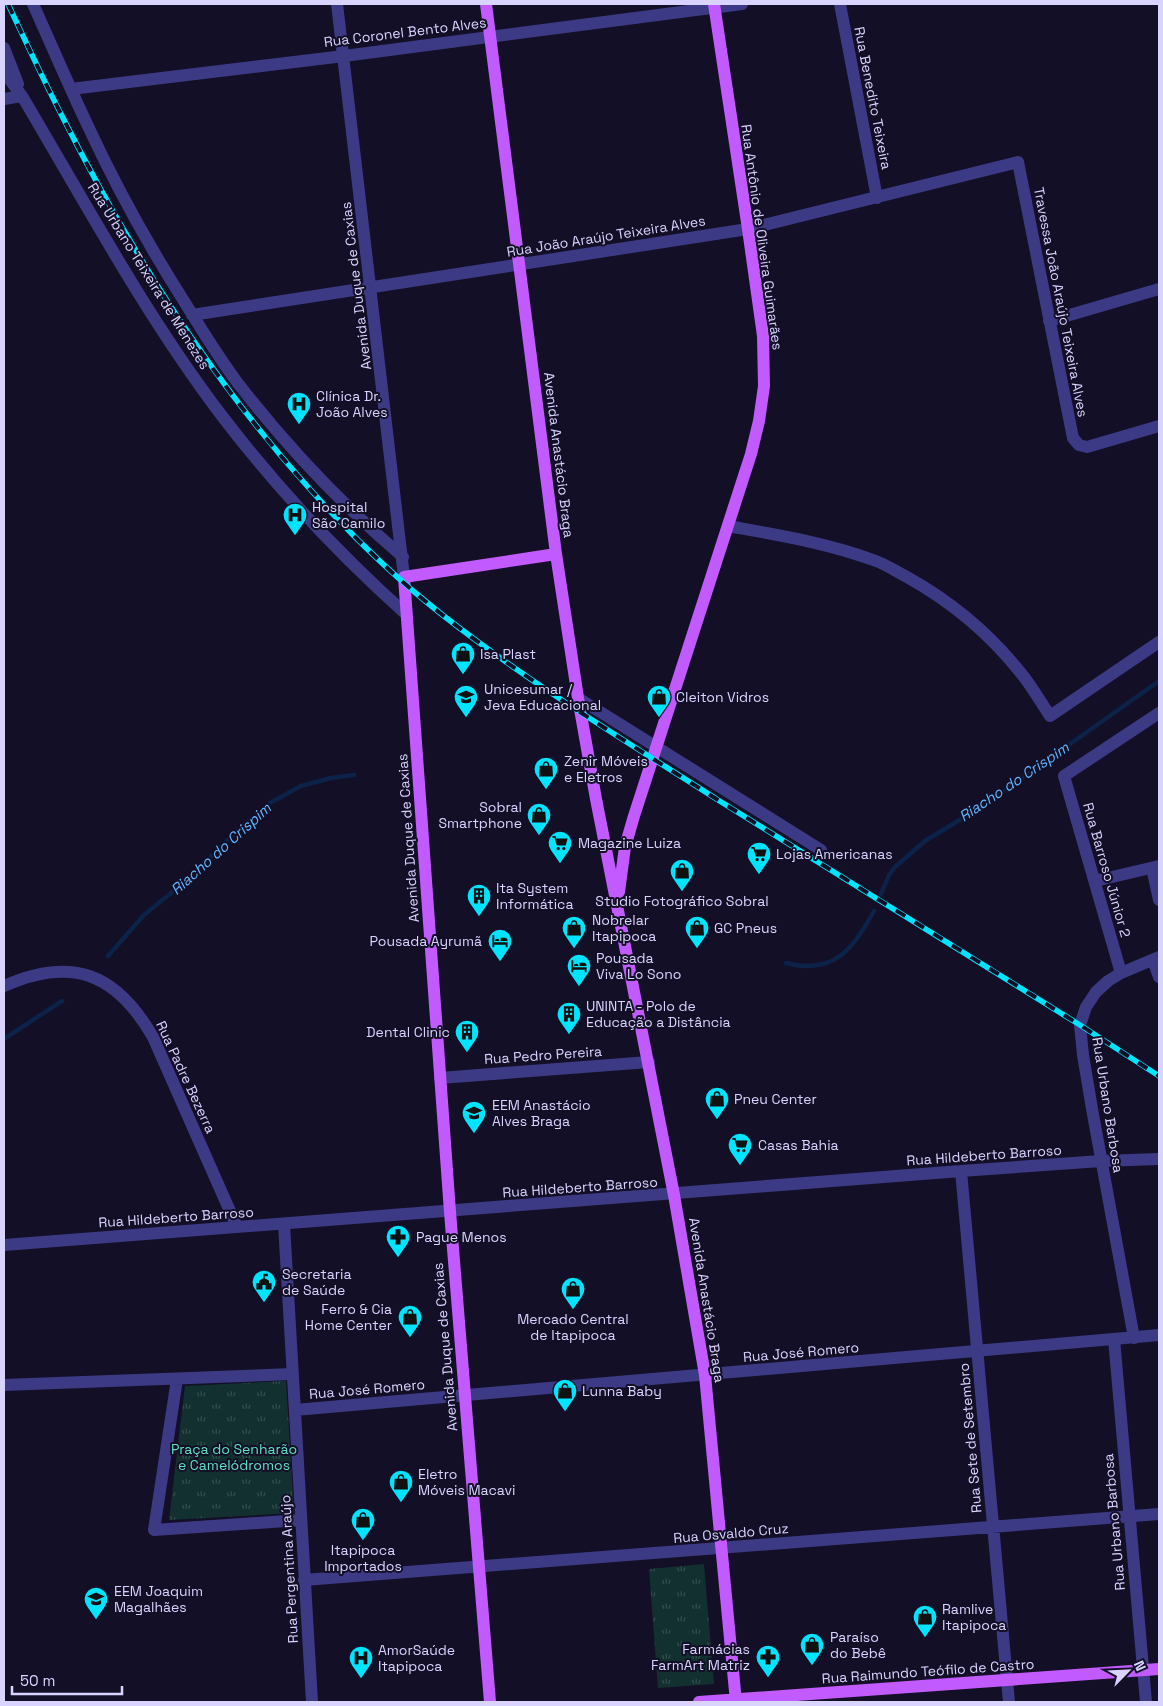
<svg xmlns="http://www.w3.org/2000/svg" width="1163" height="1706" viewBox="0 0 1163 1706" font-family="'Space Grotesk',sans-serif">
<defs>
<pattern id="grass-tufts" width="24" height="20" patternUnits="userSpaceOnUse" patternTransform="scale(1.25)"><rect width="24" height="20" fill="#12302f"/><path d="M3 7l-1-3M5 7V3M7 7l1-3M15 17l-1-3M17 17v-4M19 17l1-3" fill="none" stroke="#344d4e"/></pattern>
</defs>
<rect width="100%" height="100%" fill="#130f26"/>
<path fill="url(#grass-tufts)" d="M286 1381 294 1513 169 1520 185 1386Z
M704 1564 714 1684 658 1688 649 1569Z"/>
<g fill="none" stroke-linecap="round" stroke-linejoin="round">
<path stroke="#0c2248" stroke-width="4.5" d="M881 894 889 875 895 867 925 841 984 805 1159 681
M108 956 144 915 187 880 237 831 270 803 301 786 331 778 354 775
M786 963C833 975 853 950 874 911
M4 1039 62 1001"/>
<path stroke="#3d3a85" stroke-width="12" d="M33 4C51 44 68 84 87 124 116 187 150 248 187 306 203 332 219 358 237 382 287 447 340 503 403 557
M337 4 404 577
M840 4 877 198
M4 48 18 84
M4 72 22 96C86 204 146 316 222 416 277 488 340 555 407 615
M71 89 344 56 742 4
M4 99 22 96
M192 315 748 229 1018 162 1073 438 1079 445 1087 447 1159 426
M1049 321 1159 289
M728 526C778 535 828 543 876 561 887 565 897 572 907 577 950 601 989 633 1020 672 1031 685 1040 701 1050 716L1159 642
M578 698 821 850
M1152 868 1159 900
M1095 881 1159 866
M1153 960 1159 977
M1121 973 1064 776 1159 713
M4 986C72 956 116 973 153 1037L237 1227
M440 1078 649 1062
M961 1171 1009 1702
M284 1224 312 1702
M4 1245 961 1171 1101 1161 1159 1159
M1134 1338 1092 1109 1083 1055 1080 1025 1086 1007 1096 992 1108 981 1121 973 1159 957
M1114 1339 1146 1702
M177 1379 154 1530 301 1520
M4 1385 293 1374
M295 1410 1159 1335
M304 1580 1159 1514"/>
<path stroke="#c25bff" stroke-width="12" d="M486 4 556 554 578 698 596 799 674 1195 705 1375 736 1702
M619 892 625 847 634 816 751 454 759 421 764 386 763 336 748 229 714 4
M490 1702 450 1212 404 577 556 554
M699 1702 1159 1669"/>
<defs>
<path id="rail" d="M8 4C25 40 42 77 61 114 128 247 208 376 308 487 348 532 393 576 440 613 528 682 624 740 718 800 839 875 960 950 1080 1025L1159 1076"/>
</defs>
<use href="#rail" stroke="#00e5ff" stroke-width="5.5"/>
<use href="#rail" stroke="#130f26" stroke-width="4" stroke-dasharray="11" stroke-linecap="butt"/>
</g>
<defs>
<symbol id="hospital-pin" viewBox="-11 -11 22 30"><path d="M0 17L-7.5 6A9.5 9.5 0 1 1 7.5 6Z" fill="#00e5ff" stroke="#130f26"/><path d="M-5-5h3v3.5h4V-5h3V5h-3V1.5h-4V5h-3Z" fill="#111"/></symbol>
<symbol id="shop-pin" viewBox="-11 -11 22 30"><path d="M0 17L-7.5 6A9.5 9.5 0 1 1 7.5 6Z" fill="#00e5ff" stroke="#130f26"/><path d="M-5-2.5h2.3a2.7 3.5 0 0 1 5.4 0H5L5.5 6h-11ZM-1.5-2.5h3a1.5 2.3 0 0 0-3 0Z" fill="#111"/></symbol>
<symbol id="university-pin" viewBox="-11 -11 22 30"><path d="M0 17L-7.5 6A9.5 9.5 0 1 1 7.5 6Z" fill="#00e5ff" stroke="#130f26"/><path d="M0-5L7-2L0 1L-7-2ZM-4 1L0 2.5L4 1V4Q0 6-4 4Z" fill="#111"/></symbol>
<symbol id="supermarket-pin" viewBox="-11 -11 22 30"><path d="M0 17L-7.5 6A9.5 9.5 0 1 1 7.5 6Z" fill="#00e5ff" stroke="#130f26"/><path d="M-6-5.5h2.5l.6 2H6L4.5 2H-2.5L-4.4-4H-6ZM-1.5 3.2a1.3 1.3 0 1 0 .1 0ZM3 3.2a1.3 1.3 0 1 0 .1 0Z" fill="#111"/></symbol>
<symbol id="building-pin" viewBox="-11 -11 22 30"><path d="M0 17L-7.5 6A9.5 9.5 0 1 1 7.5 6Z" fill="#00e5ff" stroke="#130f26"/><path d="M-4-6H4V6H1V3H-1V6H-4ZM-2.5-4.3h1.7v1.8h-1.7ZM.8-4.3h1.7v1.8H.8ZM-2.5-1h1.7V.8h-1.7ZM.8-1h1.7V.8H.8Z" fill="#111"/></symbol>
<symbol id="hotel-pin" viewBox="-11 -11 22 30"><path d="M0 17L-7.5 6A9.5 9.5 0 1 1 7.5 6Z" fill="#00e5ff" stroke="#130f26"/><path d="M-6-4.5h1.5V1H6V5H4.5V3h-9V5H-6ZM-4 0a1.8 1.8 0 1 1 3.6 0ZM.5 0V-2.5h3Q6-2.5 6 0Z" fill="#111"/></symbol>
<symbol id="school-pin" viewBox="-11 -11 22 30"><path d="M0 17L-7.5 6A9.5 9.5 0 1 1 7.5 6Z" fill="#00e5ff" stroke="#130f26"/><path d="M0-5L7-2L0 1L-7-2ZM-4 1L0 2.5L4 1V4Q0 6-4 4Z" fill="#111"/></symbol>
<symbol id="pharmacy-pin" viewBox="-11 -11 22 30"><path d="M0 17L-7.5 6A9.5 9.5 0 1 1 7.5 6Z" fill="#00e5ff" stroke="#130f26"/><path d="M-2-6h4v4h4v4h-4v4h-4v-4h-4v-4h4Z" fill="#111"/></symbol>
<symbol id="civic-pin" viewBox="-11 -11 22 30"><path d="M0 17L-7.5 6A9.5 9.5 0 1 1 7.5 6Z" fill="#00e5ff" stroke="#130f26"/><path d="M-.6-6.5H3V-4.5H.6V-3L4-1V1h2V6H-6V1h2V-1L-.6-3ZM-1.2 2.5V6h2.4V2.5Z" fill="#111"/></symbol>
</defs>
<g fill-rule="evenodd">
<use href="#hospital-pin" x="285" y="390" width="28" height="38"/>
<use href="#hospital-pin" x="281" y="501" width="28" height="38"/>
<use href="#shop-pin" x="449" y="640" width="28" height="38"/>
<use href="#university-pin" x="452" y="683" width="28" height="38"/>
<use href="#shop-pin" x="645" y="683" width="28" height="38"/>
<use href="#shop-pin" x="532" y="755" width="28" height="38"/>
<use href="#shop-pin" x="525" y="801" width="28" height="38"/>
<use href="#supermarket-pin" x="546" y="829" width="28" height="38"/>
<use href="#supermarket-pin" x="745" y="840" width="28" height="38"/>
<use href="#shop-pin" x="668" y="857" width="28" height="38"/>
<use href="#building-pin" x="465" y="882" width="28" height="38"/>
<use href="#shop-pin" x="560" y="914" width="28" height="38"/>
<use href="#shop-pin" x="683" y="914" width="28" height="38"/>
<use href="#hotel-pin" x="486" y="927" width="28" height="38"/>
<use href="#hotel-pin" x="565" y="952" width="28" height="38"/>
<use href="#building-pin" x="555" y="1000" width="28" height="38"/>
<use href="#building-pin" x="453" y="1018" width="28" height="38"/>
<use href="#shop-pin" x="703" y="1085" width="28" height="38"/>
<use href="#school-pin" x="460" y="1099" width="28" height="38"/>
<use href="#supermarket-pin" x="726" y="1131" width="28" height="38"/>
<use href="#pharmacy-pin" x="384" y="1223" width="28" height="38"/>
<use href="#civic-pin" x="250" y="1268" width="28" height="38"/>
<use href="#shop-pin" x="559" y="1275" width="28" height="38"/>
<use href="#shop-pin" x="396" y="1303" width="28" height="38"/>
<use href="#shop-pin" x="551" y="1377" width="28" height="38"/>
<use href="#shop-pin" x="387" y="1468" width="28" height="38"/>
<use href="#shop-pin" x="349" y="1506" width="28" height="38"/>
<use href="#school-pin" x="82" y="1585" width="28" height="38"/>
<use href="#shop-pin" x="911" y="1603" width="28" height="38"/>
<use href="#shop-pin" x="798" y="1631" width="28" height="38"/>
<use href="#pharmacy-pin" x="754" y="1643" width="28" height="38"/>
<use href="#hospital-pin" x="347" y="1644" width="28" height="38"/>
</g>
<g text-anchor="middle" stroke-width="4" stroke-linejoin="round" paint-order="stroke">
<g font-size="14" fill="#d9d4ff" stroke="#130f26">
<text transform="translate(405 32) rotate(-7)" y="5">Rua Coronel Bento Alves</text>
<text transform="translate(873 98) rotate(79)" y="5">Rua Benedito Teixeira</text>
<text transform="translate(606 236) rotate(-9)" y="5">Rua João Araújo Teixeira Alves</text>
<text transform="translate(762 237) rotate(82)" y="5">Rua Antônio de Oliveira Guimarães</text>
<text transform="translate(149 276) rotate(58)" y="5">Rua Urbano Teixeira de Menezes</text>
<text transform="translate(356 286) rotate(-97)" y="5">Avenida Duque de Caxias</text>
<text transform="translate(1061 302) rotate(79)" y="5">Travessa João Araújo Teixeira Alves</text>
<text transform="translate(559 455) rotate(83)" y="5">Avenida Anastácio Braga</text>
<text transform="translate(408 838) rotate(-94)" y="5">Avenida Duque de Caxias</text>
<text transform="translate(1107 870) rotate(74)" y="5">Rua Barroso Júnior 2</text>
<text transform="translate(543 1055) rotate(-4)" y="5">Rua Pedro Pereira</text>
<text transform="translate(186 1077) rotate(65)" y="5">Rua Padre Bezerra</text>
<text transform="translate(1108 1105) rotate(81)" y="5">Rua Urbano Barbosa</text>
<text transform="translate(984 1155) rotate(-4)" y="5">Rua Hildeberto Barroso</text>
<text transform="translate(580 1187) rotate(-4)" y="5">Rua Hildeberto Barroso</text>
<text transform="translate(176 1217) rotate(-4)" y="5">Rua Hildeberto Barroso</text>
<text transform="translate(707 1300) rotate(81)" y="5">Avenida Anastácio Braga</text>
<text transform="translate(445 1347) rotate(-95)" y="5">Avenida Duque de Caxias</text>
<text transform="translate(801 1352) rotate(-5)" y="5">Rua José Romero</text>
<text transform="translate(367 1389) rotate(-5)" y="5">Rua José Romero</text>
<text transform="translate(970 1438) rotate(-95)" y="5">Rua Sete de Setembro</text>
<text transform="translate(1114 1522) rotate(-95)" y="5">Rua Urbano Barbosa</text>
<text transform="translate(731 1533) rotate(-5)" y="5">Rua Osvaldo Cruz</text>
<text transform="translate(289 1569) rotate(-93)" y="5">Rua Pergentina Araújo</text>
<text transform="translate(928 1671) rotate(-4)" y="5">Rua Raimundo Teófilo de Castro</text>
</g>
<g font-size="14" fill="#d9d4ff" stroke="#130f26" text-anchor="start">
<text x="316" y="401">Clínica Dr.<tspan x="316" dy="16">João Alves</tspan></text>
<text x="312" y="512">Hospital<tspan x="312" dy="16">São Camilo</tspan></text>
<text x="480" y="659">Isa Plast</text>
<text x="484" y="694">Unicesumar /<tspan x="484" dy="16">Jeva Educacional</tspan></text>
<text x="676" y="702">Cleiton Vidros</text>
<text x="564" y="766">Zenir Móveis<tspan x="564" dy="16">e Eletros</tspan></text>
<text x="522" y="812" text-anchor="end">Sobral<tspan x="522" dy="16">Smartphone</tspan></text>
<text x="578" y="848">Magazine Luiza</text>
<text x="776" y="859">Lojas Americanas</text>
<text x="496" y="893">Ita System<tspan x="496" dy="16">Informática</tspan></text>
<text x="682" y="906" text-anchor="middle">Studio Fotográfico Sobral</text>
<text x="592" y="925">Nobrelar<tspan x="592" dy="16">Itapipoca</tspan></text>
<text x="714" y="933">GC Pneus</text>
<text x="482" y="946" text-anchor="end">Pousada Ayrumã</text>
<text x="596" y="963">Pousada<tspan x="596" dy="16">Viva Lo Sono</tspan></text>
<text x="586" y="1011">UNINTA - Polo de<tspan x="586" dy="16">Educação a Distância</tspan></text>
<text x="450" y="1037" text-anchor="end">Dental Clinic</text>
<text x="734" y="1104">Pneu Center</text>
<text x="492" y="1110">EEM Anastácio<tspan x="492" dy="16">Alves Braga</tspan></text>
<text x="758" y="1150">Casas Bahia</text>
<text x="416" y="1242">Pague Menos</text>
<text x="282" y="1279">Secretaria<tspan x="282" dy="16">de Saúde</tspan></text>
<text x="392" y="1314" text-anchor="end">Ferro &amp; Cia<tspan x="392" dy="16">Home Center</tspan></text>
<text x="573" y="1324" text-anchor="middle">Mercado Central<tspan x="573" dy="16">de Itapipoca</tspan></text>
<text x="582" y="1396">Lunna Baby</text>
<text x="418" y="1479">Eletro<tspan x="418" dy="16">Móveis Macavi</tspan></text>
<text x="363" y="1555" text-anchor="middle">Itapipoca<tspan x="363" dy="16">Importados</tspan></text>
<text x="114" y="1596">EEM Joaquim<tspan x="114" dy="16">Magalhães</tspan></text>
<text x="942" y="1614">Ramlive<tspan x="942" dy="16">Itapipoca</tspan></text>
<text x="830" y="1642">Paraíso<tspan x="830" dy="16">do Bebê</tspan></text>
<text x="750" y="1654" text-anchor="end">Farmácias<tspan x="750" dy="16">FarmArt Matriz</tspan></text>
<text x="378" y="1655">AmorSaúde<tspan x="378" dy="16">Itapipoca</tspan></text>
</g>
<g font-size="14" fill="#5fe0c0" stroke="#130f26">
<text x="234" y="1454">Praça do Senharão<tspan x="234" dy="16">e Camelódromos</tspan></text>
</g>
<g font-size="15" font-style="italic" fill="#62b6ff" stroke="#130f26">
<text transform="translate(1014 782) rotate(-34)" y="5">Riacho do Crispim</text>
<text transform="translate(221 849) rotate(-42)" y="5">Riacho do Crispim</text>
</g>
</g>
<rect width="1163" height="1706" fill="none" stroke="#d9d4ff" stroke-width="10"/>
<g transform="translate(1128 1671) rotate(66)" stroke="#130f26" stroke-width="4" paint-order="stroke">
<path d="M0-4L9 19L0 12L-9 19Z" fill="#d9d4ff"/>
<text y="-8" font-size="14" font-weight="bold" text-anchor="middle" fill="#d9d4ff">N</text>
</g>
<path d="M12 1686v8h110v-8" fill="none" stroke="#d9d4ff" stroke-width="2.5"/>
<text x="20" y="1686" font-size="15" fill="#d9d4ff" stroke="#130f26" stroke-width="4" paint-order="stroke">50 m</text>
</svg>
